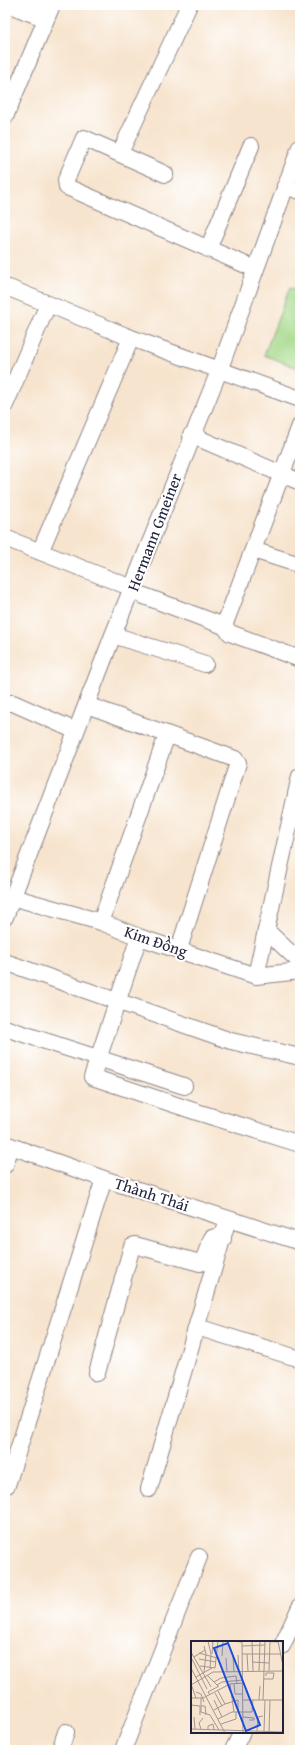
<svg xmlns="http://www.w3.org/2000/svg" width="305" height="1755" viewBox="0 0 305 1755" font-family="'Gentium Book Plus',serif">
<rect width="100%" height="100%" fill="#fff"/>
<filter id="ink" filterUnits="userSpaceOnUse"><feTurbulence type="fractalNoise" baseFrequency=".025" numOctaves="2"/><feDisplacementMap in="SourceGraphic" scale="8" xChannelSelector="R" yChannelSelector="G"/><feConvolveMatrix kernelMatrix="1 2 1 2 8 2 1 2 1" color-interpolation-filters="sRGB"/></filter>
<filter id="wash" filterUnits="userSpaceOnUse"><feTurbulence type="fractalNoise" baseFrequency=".012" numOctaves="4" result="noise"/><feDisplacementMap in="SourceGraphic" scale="16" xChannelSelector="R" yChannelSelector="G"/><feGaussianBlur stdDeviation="0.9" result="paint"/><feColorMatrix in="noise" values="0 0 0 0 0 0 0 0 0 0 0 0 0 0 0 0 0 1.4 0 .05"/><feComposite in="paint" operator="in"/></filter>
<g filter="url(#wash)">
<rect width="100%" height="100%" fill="#f7e4ce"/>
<path fill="#a4d888" stroke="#637d62" d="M290 287 300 291V369L264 355Z"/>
</g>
<g filter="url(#ink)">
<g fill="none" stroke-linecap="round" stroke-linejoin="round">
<defs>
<path id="minor" d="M10 5 46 19
M5 117 52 5
M120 153 189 5
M165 174 84 138 66 180 67 187 255 269
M285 186 300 191
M208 249 251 146
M5 288H9L131 338 300 399
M5 405 48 304
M300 426 224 626 230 633 300 659
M191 435 300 482
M5 538 132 588
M253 550 300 565
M40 552 131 338
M131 591 224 626
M113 635 205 664
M5 703H13L76 731
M87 705 235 759 238 763 179 949
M12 897 101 922 139 937 256 976 300 971
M5 917 113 635 219 371 300 147
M101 922 167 735
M266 930 300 962
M139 937 92 1077 197 1112 300 1144
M5 962 231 1041 300 1057
M256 976 300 776
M5 1028 184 1086
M5 1144 104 1179 300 1242
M5 1165 11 1146
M197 1327 300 1359
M97 1373 132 1246 135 1245 200 1263 203 1261 212 1238 215 1237 223 1239
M7 1485 104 1179
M149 1489 228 1219
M282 1646 300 1607
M60 1750 66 1732
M123 1750 199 1557
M233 1750 242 1732"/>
</defs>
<use href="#minor" stroke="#8c8384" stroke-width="18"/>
<use href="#minor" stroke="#fff" stroke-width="16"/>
</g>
</g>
<g text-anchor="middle" stroke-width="4" stroke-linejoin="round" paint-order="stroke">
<g font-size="16" fill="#22223b" stroke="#fff">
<text transform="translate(154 532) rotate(-69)" y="6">Hermann Gmeiner</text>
<text transform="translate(156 941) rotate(19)" y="6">Kim Đồng</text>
<text transform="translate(152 1194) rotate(18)" y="6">Thành Thái</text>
</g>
</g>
<g transform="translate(191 1641)">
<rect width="92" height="92" fill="#f7e4ce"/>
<path fill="none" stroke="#a29693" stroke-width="1" d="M17 0 20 13 19 27M39 0 51 1M51 0 52 92M61 0 62 30M66 0 87 1M87 0 92 25M51 5 74 4M0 11 20 46M8 12 26 17M21 13 22 0M51 13H90M56 13 57 30M47 14 48 31M31 15 32 0M42 15 43 31M3 16 14 9M35 17 36 31M1 18 16 48M8 18 25 21M61 21 78 22M9 25 24 27 27 0M0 27 34 92M68 30 69 0M78 30 79 0M13 31 15 13 13 5M16 34 27 45M5 36 21 27M73 38H82L83 32H75V35M23 41 30 37 45 35 46 43M0 43 5 57M39 43 43 71M43 43 44 53H52M0 44 22 31 92 30M26 44 31 41 52 39M5 51 10 53 13 61M24 52 31 65M19 54 17 51 28 45M0 57H12L39 43 52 42M10 57V71L19 74 28 89M23 59 31 76M52 59H92M68 59 69 45M72 59 74 0M34 63 47 59V71M0 64 9 65V74M10 65H14L15 74M23 69 34 63 27 50M61 71 62 59M3 76 4 88M52 76 63 77V79H58M27 78 41 71H61M30 83 45 78V71M0 88 92 91M10 88 8 82 12 77M17 89V85L22 83 23 89M66 90 67 76 72 75M73 90 74 59M78 91 79 59"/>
<path fill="#1d4ed8" fill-opacity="0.15" stroke="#1d4ed8" stroke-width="2" d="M37 2 69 84 55 90 23 7Z"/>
<rect width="92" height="92" fill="none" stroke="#22223b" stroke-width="2"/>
</g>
<rect width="305" height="1755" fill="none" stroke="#fff" stroke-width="20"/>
</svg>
